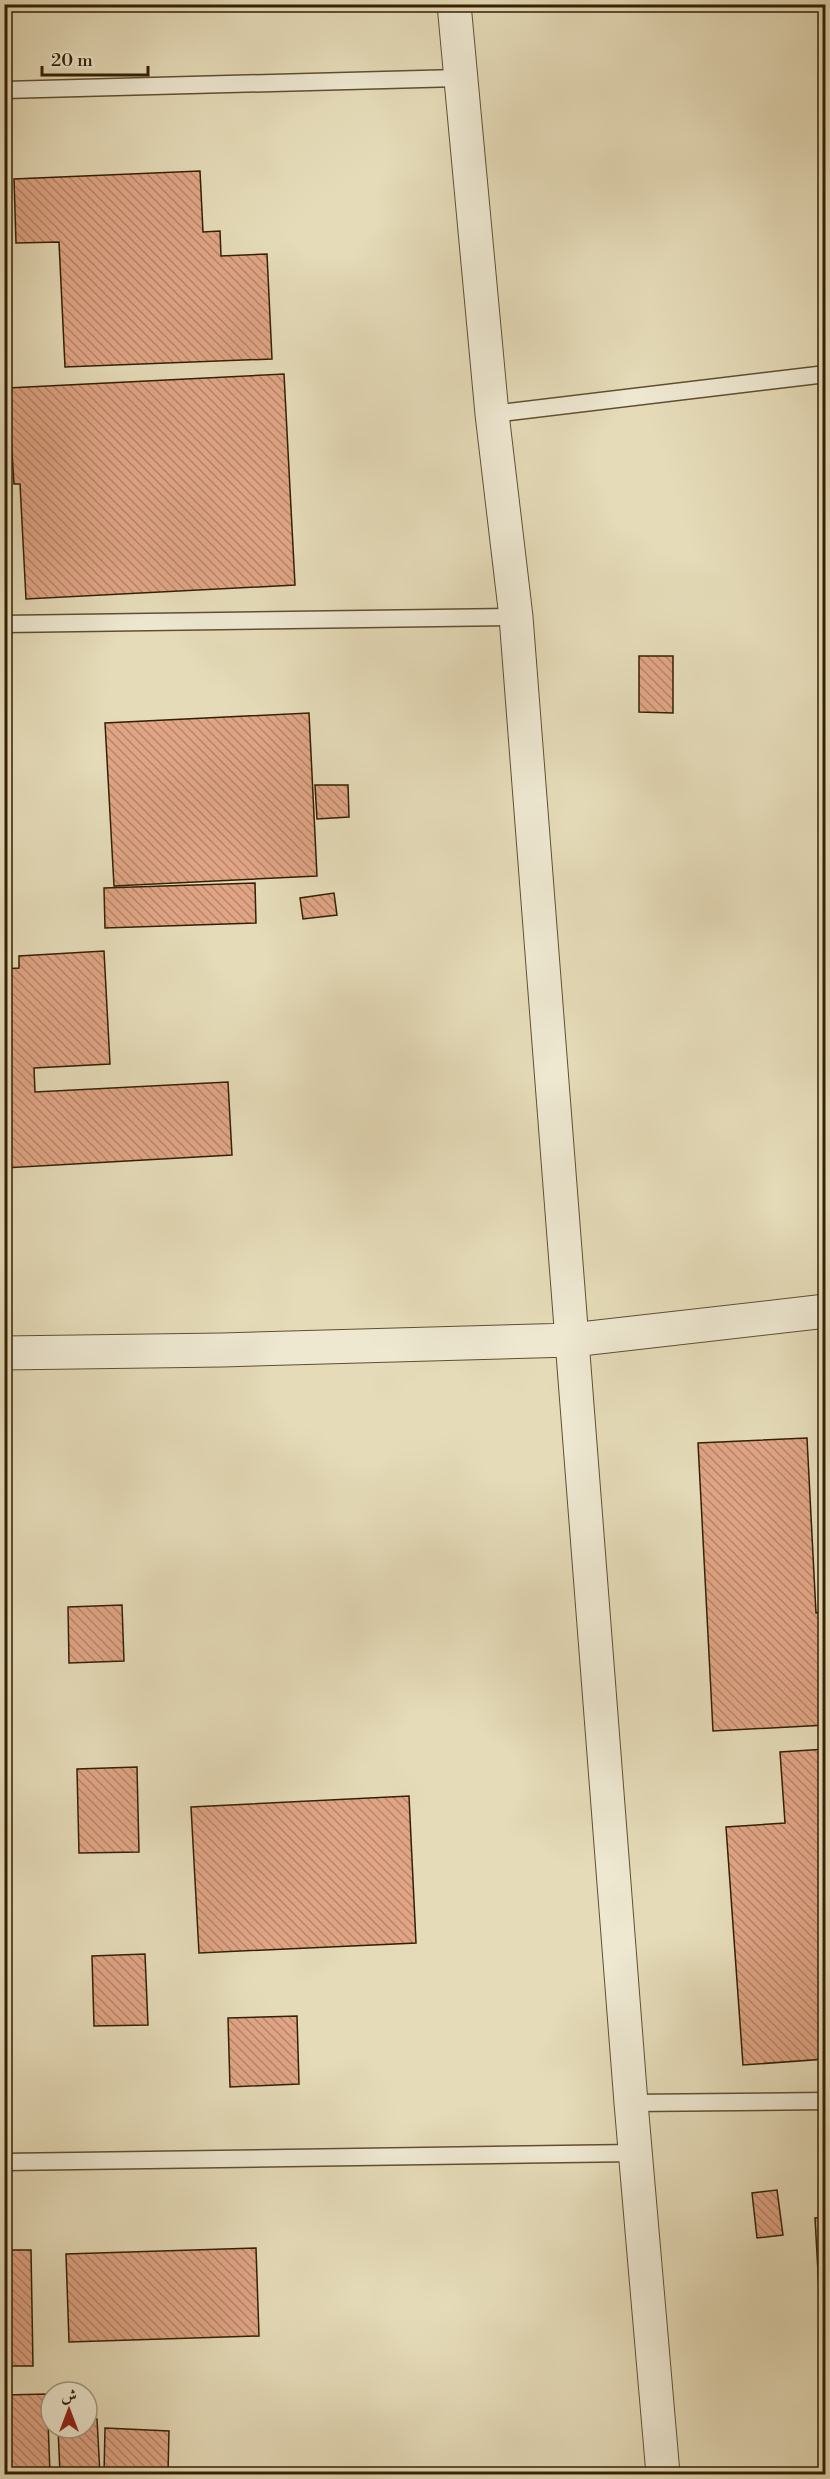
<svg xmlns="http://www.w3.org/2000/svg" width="830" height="2479" viewBox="0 0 830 2479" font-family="'Libre Bodoni',Amiri,serif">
<defs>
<pattern id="building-back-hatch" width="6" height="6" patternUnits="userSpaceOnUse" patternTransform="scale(1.5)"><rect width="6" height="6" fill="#e1a586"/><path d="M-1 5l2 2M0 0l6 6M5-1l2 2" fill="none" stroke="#b7866b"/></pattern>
</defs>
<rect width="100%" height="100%" fill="#e5dbb8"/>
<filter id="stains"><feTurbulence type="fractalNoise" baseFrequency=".00333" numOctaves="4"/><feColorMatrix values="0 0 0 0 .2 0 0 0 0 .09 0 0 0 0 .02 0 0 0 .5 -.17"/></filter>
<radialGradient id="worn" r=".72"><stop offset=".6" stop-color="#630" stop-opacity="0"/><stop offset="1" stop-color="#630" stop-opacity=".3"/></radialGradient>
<path fill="url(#building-back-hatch)" stroke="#332002" stroke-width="1.5" d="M200 171 203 232 220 231 221 256 267 254 272 359 65 367 59 242 16 243 14 179Z
M284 374 295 585 26 599 20 484H14L8 388Z
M639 656H673V713L639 712Z
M309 713 317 876 114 886 105 723Z
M315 785H348L349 817 317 819Z
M4 851 7 934H4Z
M255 883 256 923 105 928 104 888Z
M334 893 337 915 303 919 300 898Z
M104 951 110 1064 34 1068 35 1092 228 1082 232 1155 4 1168V969L19 968V956Z
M807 1438 816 1613 826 1612V1725L713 1731 698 1443Z
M122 1605 124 1661 69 1663 68 1607Z
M826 1749V2059L743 2065 726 1827 785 1823 780 1752Z
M137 1767 139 1852 79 1853 77 1769Z
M409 1796 416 1943 199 1953 191 1807Z
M145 1954 148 2025 94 2026 92 1956Z
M297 2016 299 2084 230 2087 228 2018Z
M777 2190 783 2235 757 2238 752 2193Z
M826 2217V2381H824L815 2218Z
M256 2248 259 2336 69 2342 66 2254Z
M4 2250H31L33 2366H4Z
M47 2394 50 2474H4V2395Z
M97 2419 100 2474H60L58 2428H87V2420Z
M105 2428 169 2431 168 2474H104Z"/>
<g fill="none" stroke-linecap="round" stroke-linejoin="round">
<defs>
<path id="lane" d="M4 90 459 78
M492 414 826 374
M4 624 516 617
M631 2103 826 2101
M4 2162 635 2153"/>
<path id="street" d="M454 4 492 414 516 617 631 2103 663 2474
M4 1353 222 1350 572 1340 826 1311"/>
</defs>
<use href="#lane" stroke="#604f30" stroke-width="19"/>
<use href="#street" stroke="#604f30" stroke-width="35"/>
<use href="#lane" stroke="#eee8d1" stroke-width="16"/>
<use href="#street" stroke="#eee8d1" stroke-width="33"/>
</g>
<rect width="830" height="2479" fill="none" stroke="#e5dbb8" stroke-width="24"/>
<rect x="6" y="6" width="818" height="2467" fill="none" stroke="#332002" stroke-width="3"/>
<rect x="12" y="12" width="806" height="2455" fill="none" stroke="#332002" stroke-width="1.5"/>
<g transform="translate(69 2410)"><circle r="28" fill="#eee8d1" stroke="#a3987e" stroke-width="1.5"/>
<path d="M0-4.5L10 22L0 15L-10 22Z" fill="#8f2418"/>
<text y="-9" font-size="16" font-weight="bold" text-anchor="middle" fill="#332002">ش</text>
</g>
<path d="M42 66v9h106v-9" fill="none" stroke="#332002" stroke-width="3"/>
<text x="51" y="66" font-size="18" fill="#332002" stroke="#eee8d1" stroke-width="4.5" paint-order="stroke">20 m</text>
<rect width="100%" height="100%" filter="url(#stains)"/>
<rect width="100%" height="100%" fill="url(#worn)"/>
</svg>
